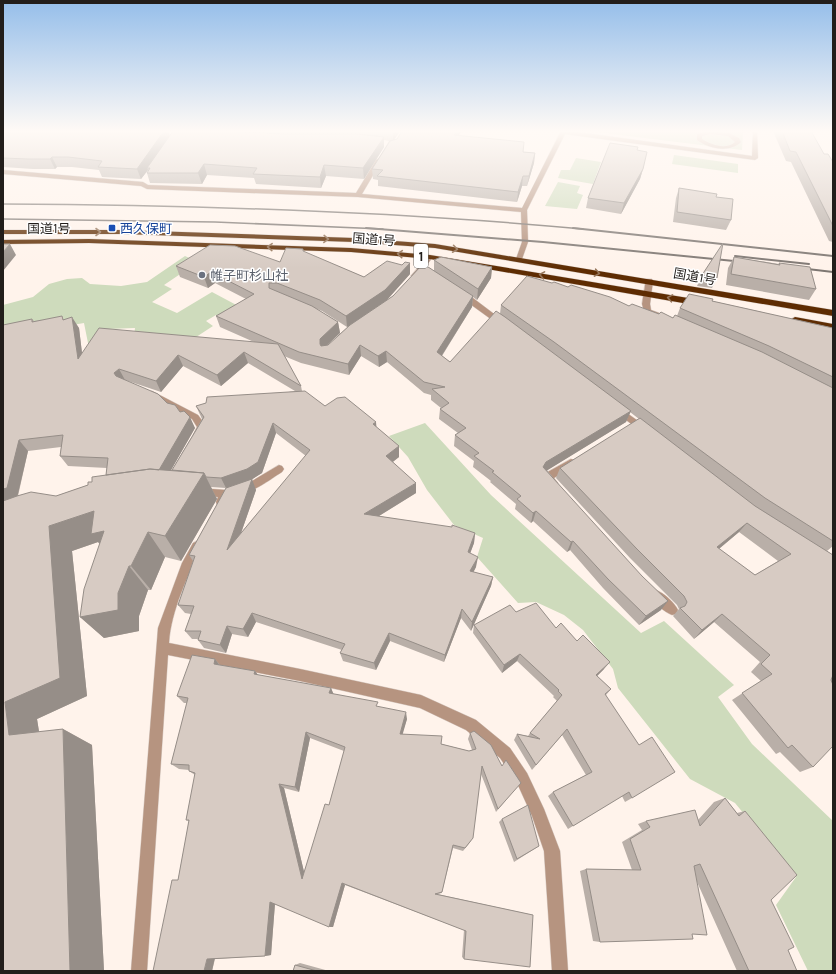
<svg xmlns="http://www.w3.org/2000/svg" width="836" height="974" viewBox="0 0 836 974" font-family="Karla,'Noto Sans JP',sans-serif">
<rect width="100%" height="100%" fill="#fff3eb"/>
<path fill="#cedbbc" d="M594 131H743L742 150 612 134Z
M674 155 738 164V173L672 164Z
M576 158 601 162 593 184 558 178 561 170H570Z
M558 182 580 186 577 193 583 195 577 209 545 206Z
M185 256 198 262 164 285 172 289 152 302 177 313 212 292 242 308 224 318 216 315 206 321 213 326 164 358 134 336 135 328 107 329 89 348 84 323 3 337V305L33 297 49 284 67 279 82 278 90 284 121 286 147 282Z
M425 423 491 495 641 633 664 621 734 685 718 697 752 744 833 821V971H808L776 905 796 877 735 803 690 779 618 688 613 669 583 630 564 615 536 602 518 603 477 557 483 538 454 525 427 490 408 457 389 436Z"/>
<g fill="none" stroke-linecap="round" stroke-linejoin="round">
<defs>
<path id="minor" d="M561 131H571L752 156 753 131H757L758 158 755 160 565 134 527 210 528 242 522 259 519 261 516 259 522 242 521 212 358 197 147 189 141 186 3 174V170L143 182 148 185 356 193 376 160 379 158 382 160 362 194 522 208Z
M706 131 729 133 739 138 741 142C730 153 709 149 697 140V134ZM710 134 728 136 735 142C726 150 712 145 702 139V136Z
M428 256 433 257 417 277H413L411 276Z
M646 279H652L653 281 650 304 651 310 662 314V318H656L644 311 642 304Z
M459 292H465L506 323 505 325H499L459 296Z
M152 391 198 415 207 427 201 437 198 438 193 435 197 427 192 419 149 396 148 394 149 392Z
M617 406 648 428 650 430 648 432H642L614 411 613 409Z
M571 459 574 460 576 463 574 466 554 478 558 483 557 486H549L542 477 544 474Z
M279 465 282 466 284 469 282 472C272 478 250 496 237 492L236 489 237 486 252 481Z
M200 488 226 490 230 491 231 494 225 505 221 506 217 505 216 502 218 497 196 495 195 492 196 489Z
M197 541 201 543 202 546C188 575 171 611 169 643L300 669 421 695 476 720 510 748 527 773 544 809 560 851 568 971H552L544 851 532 816 517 783 500 758 466 730 420 708 300 681 168 655 147 971H131L158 628 182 563 193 543Z
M656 590C664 593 674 602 678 610L676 614 672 615C664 612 654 603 650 595L652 591Z"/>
<path id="highway" d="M3 230H122L354 238 435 244 833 310V316L435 248 354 242 122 234H3Z
M89 239 351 248 430 255 700 300 704 303 700 306 430 259 351 252 89 243 3 244V240Z
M795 317 833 324V330L792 322 790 320Z"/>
</defs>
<use href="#minor" stroke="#dcd1ca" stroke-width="1"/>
<use href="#highway" stroke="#dcd1ca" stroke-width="1"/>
<use href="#minor" fill="#b69480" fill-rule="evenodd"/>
<use href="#highway" fill="#5e2c02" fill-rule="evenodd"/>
<path stroke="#7e7772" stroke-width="1.5" d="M3 204C197 205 390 211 583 229
M3 219 215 222 383 229"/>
<path stroke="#7e7772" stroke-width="2" d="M366 228 543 242 744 262
M573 228 833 256
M735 256 809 264
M799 268 833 272"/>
</g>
<path fill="#b9afa8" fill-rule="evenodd" d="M3 131 170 136 173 131H400L394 140 397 139 402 131H461L459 136 523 152 535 153 534 163 527 186H522L517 202 378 186V180L373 179 372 169 389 141 384 140V147L364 179 326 176 321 188 256 184 254 178 207 175 202 184 150 183 147 173 148 171V170L141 179 102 177 99 170 72 167H57L55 169H33L3 167Z
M773 131H811L824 154 833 162V242L829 241 791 162 786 161Z
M637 150 643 169 640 179 621 214 586 208 588 198Z
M679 188 716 197 731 220 726 230 673 222 676 198Z
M303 252 364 277 410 274 386 301 361 317 434 270V260L492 267 491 278 477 300 473 297 472 307 442 356 450 362 500 314 501 305 568 287 629 306 659 314 673 318 677 316 680 308 712 301 833 328V546L827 551 833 555V684L813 767 800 772 780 752 776 754 732 700 761 681 751 672 760 662 714 622 694 639 673 616 679 609 677 605 630 558 556 478 560 468 639 419 630 412 626 422 547 470 661 610 639 625 603 588 570 550 567 552 533 521 531 523 515 509 516 504 490 482 491 481 473 467 474 461 454 446 455 435 458 433 439 419 440 409 441 408 431 400V395L424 393 387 362 379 367 361 356 349 375 301 363 284 356 301 386 302 391 325 406 376 422V427L399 446V457L393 462 416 493 379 516 475 533 474 543 470 553 476 567 473 572 493 577 491 586 471 631 461 618 444 662 390 641 376 670 343 661 340 653 342 650 256 622 248 637 232 634 226 653 204 648 198 640V639H192L185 631 191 614 185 613 178 605 193 561 189 555 226 488 211 487 217 499 181 561 165 557 151 590H148L139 616V631L104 638 80 617 100 544 98 542 72 551 87 696 37 719 39 732 63 729 92 745 104 971H3V501L32 319 34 321 64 319 79 328 82 353 254 342 220 327 216 316 246 299 215 283 208 288 180 277 176 266 280 262ZM315 308 322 311 347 327 349 326 328 345H327L340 333 338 322ZM248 363 295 391 196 406 202 419 172 470H171L195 428 180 412 167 403 125 380 161 392 183 366 221 386ZM276 433 306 456 241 533 256 490 251 480 262 473ZM61 447 60 456 68 466 107 468 106 475 92 482 88 485 56 496H18L28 451ZM739 532 778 561 755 575 719 549Z
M734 257 779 264V263L816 289 809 300 726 285 728 268Z
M702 275 717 278 712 288 697 286Z
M516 612 556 628 577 641 604 669 597 676 611 689 606 695 632 798 625 802 622 796 568 829 548 796 553 792 586 775 562 735 532 770 514 740 517 734 528 736 530 733 557 701 553 697 554 696 517 661 502 673 473 633 474 625Z
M215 659 220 665 255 671 258 675 331 688 333 694 378 707 407 719 402 734 469 751 472 750 468 739 470 733 502 766 517 787 496 812 481 774 471 841 463 851 453 848 442 892V893L437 894 533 915 464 959 462 957 464 930 345 885 333 927 275 904 271 955 265 956 215 959 212 971 178 880 189 821 186 820 195 775 189 771V770L179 769 171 764 187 703H184L177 696ZM310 738 344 751 329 805 304 872 284 788 299 792Z
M725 798 737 813 745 811 771 900 788 950 797 971H737L697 882 692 934 600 942 593 941 580 871 586 869 632 870 622 842 642 830 638 824 646 821 698 820 714 802Z
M502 819 539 846 514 862 499 822Z
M300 963 329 971H293L295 965Z"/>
<path fill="#968e88" d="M164 131H169L170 136 147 168 148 170 141 179 137 169Z
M393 131H400L393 141Z
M457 131H461L454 145V135Z
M384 137V147L364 179 363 168Z
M535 153 534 163 527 186 529 176Z
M52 157 57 167 55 169 50 159Z
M204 164 207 175 202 184 198 173Z
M324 165 326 176 321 188 320 177Z
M643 169 640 179 621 214 624 203Z
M523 176 522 186 517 202 518 192Z
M10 244 16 255 3 271V252Z
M410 263V274L386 301 347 327 346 316Z
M492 267 491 278 477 300 478 289Z
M211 272 215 283 208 288 204 277Z
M473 296 472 307 437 363V352Z
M72 317 79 328 84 370 78 359Z
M338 322 340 333 322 350 320 344V339Z
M360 345 361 356 349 375 348 364Z
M386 351 387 362 379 367 378 356Z
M244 352 248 363 221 386 217 375Z
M178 355 183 366 161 392 156 381Z
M119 369 125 380 122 387 114 373Z
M631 411 626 422 543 473V467L546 462Z
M190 417 195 428 162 486 156 475Z
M376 422 377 433 373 424Z
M273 423 276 433 262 473 251 480 226 488 221 478Z
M19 440 28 451 17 498 3 501V489Z
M399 446V457L387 466 386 456Z
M204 473 217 499 181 561 165 536Z
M252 479 256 490 232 559 227 550Z
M416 483V493L366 524 364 514Z
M94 511 114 537 112 558 98 542 72 551 87 696 37 719 42 750 9 735 5 702 49 526Z
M536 511 533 521 531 523 533 513Z
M747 523 739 532 709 557 717 547Z
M148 532 165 557 151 590 131 566Z
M475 533 474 543 467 562 468 552Z
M573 541 570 550 567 552 571 542Z
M478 557 476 567 469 581 470 571Z
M129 566 148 590 139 616V631L104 638 80 617 118 593Z
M493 577 491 586 471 631 472 622Z
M668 601 661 610 639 625 646 616Z
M462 609 461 618 444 662 445 655Z
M252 613 256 622 248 637 243 629Z
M722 614 714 622 694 639 702 630Z
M227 626 232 634 226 653 220 645Z
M389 633 390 641 376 670 374 663Z
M520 654 517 661 502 673 504 665Z
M215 659 221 667 214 664Z
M610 662 604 669 591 682 596 675Z
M255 671 260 678 254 674Z
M331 688 334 695 329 693Z
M406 712 407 719 401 740 400 734Z
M63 729 92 745 104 971H70Z
M306 732 310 738 299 792 295 787Z
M279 784 284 788 306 880 302 879Z
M342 883 345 885 333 927H329Z
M270 902 275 903 271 955 265 956Z
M215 957 212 971H204L207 959Z"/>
<path fill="#d7cbc3" stroke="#968e88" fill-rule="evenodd" d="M3 131H164L137 169 98 167 102 161 68 157H52L50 159H28L3 158Z
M173 131H221L284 134H357L384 137 363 168 324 165 320 177 253 174 257 168 204 164 198 173H147L150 168H147Z
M402 131H457L454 135 524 142 523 152 535 153 529 176H523L518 192 377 176 383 170 372 169 390 141 397 139Z
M782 131H811L824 154H828L833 162V226L796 152 790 151Z
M610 143 638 147 637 150 647 152 643 169 624 203 588 198Z
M679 188 717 194 716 197 733 199 731 220 677 212Z
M723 243 717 278 702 275Z
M3 244H10L3 252Z
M210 245 235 246 280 262 286 248 303 249V251L364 277 387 261 402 265 405 262 410 263 385 290 346 316 320 300 277 283H269V288L312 306 338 322 320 339V344L321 346 328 345 350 325 393 296 421 266 425 265 473 296 437 352 450 362 496 311 505 317 631 411 546 462 543 467 642 576 668 601 646 616 608 579 573 541 571 542 536 511 533 513 517 499 521 496 492 472 494 471 474 456 479 453 455 435 466 428 440 409 449 403 432 389 445 387 424 382 386 351 378 356 360 345 348 364 299 352 216 316 254 294 211 272 204 277 176 266Z
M441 257 492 267 478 289 434 260Z
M734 257 780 265 779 263 810 267 816 289 731 274Z
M527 276 552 283 554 282 568 287 571 285 610 297 629 306 632 304 659 314 661 312 673 318 675 315 762 352 833 388V541L765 498 554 342 501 305Z
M689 294 713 299 712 301 833 328V377L769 346 680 308Z
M62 316 63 320 72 317 78 359 99 328 278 344 301 386 244 352 217 375 178 355 156 381 119 369 114 373 116 376 158 394 167 403 175 405 180 412 184 411 190 417 159 470 150 469 106 475 108 458 60 456 63 435 19 440 7 488 3 489V325L32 319V322Z
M305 391 325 406 337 398 345 397 376 422 373 424 399 446 386 456 416 483 364 514 452 527V525L475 533 468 552 478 557 470 571 493 577 472 622 462 609 445 655 389 633 374 663 340 653 345 644 252 613 243 629 227 626 220 645 198 640 201 631H185L194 606 178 605 195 556 189 555 226 488 252 479 227 550 310 450 273 423 258 462 247 469 221 478 206 477 204 473 172 470 204 417 196 406 206 403 207 397Z
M640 418 755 506 833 555V675L831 680 833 685V746L813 767 792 745 788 748 742 693 772 674 761 664 770 655 722 614 702 630 680 608 685 606 687 602 684 596 636 548 560 468ZM747 523 791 554 755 575 717 547Z
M150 469 204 473 165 536 148 532 131 566H129L118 593V610L80 617 84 589 104 531 91 534 94 511 49 526 60 678 5 702 9 735 63 729 70 971H3V501L17 496 31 492 56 496 88 485V482H92V477Z
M536 603 556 628 561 623 577 641 583 635 610 662 596 675 611 689 605 694 639 745 652 737 675 772 632 798 629 792 573 826 553 792 592 772 567 729 536 765 517 734 540 739 530 733 562 695 558 691 559 690 520 654 504 665 474 625 510 605 516 612Z
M192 655 215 659 214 664 255 671 254 674 331 688 329 693 378 702 376 706 406 712 400 734 442 736 441 744 469 751 476 749 470 733 474 731 491 745 502 766 506 760 521 783 498 809 482 766 473 838 465 848 453 845 442 892 435 894 533 915 530 967 464 959 466 931 342 883 329 927 270 902 265 956 207 959 204 971H153L172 880H178L189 820H186L195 773 189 771V765L171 764 188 698 177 696ZM306 732 345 747 329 805 325 804 302 879 279 784 295 787Z
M725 798 739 816 745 811 797 875 771 900 794 947 788 950 797 971H749L700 864 694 866 707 935 692 934 693 939 600 942 586 869 641 870 630 839 650 827 646 821 695 810 700 826Z
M528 805 539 846 517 859 502 819Z
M295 965 317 971H293Z"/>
<defs><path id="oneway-chevron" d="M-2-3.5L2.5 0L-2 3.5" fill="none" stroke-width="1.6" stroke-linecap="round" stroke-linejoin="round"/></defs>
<g stroke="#96765b">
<use href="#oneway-chevron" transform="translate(98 232)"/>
<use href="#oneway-chevron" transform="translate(326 239) rotate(2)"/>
<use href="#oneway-chevron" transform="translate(270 247) rotate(-178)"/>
<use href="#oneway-chevron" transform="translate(455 249) rotate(8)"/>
<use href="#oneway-chevron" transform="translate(400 254) rotate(-175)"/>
<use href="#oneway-chevron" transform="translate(597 273) rotate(10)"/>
<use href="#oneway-chevron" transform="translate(542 275) rotate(-170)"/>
<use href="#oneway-chevron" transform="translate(670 298) rotate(-170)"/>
</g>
<linearGradient id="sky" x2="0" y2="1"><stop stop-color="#95beea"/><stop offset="0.49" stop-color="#fffaf6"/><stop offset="1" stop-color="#fffaf6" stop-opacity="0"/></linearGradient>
<rect width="836" height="268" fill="url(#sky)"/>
<rect fill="#1a4fb4" stroke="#fff" stroke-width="1.5" x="108" y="224" width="8" height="8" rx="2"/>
<circle fill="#6b7280" stroke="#fff" stroke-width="1.5" cx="202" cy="275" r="4"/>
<g text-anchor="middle" stroke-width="3" stroke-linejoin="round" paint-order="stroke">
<g font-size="13" fill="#221e1b" stroke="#fff">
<text x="49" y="233">国道1号</text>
<text transform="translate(374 239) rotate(4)" y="5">国道1号</text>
<text transform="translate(695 276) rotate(10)" y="5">国道1号</text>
</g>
<g font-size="13" fill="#164399" stroke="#fff" text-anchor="start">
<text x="120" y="233">西久保町</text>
</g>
<g font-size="13" fill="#5b616d" stroke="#fff" text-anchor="start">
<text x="210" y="280">帷子町杉山社</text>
</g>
<rect fill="#fff" stroke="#64625f" stroke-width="1" x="414" y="244" width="14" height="24" rx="3"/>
<g font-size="14" font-weight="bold" fill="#221e1b">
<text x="421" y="261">1</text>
</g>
</g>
<rect width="836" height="974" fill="none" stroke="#221e1b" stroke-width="8"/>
</svg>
